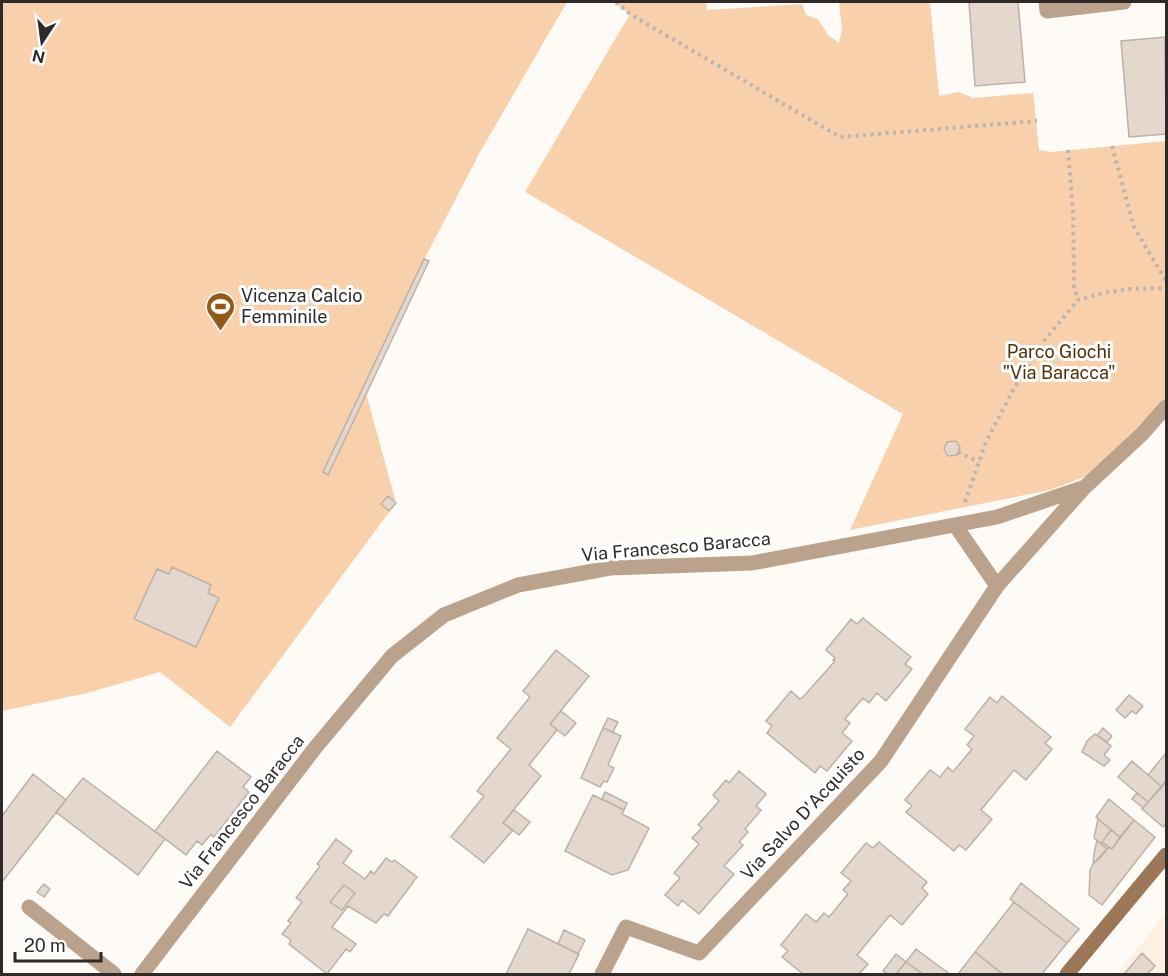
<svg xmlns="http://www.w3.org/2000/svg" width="1168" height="976" viewBox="0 0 1168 976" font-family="'Public Sans',sans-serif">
<rect width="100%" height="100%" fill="#fefaf6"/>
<path fill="#feefe3" d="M1166 913V974H1117L1139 947Z"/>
<path fill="#f9d0ac" d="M2 2H567L480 152 425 258 429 261 366 393 396 503 230 727 160 672 87 693 2 711Z
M613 2H706L707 10 802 4 806 15 818 19 828 35 839 43 842 30 839 2H930L939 96 959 92 973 98 1033 93 1039 150 1051 152 1166 141V400L1089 475 1050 490 850 530 903 414 525 192 630 14Z"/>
<path fill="#e4d8ce" stroke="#bcb1a7" stroke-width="1.5" d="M969 2H1018L1025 82 975 86Z
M1165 37 1166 134 1129 137 1121 41Z
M424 259 429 261 328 475 323 472Z
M956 441 960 447 957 455 948 456 944 449 947 442Z
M388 496 396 503 389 511 381 504Z
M172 567 211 585 208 593 219 598 196 647 134 619 157 569 169 574Z
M863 618 911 657 905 664 912 669 886 701 877 693 869 703 863 698 845 719 850 723 842 733 852 741 827 771 820 766 815 773 767 733 772 726 766 721 791 691 800 699 803 697 835 661 833 660 835 658 826 650 851 619 857 624Z
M556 650 589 676 550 724 557 730 529 765 541 776 503 823 513 830 484 863 451 837 484 796 477 791 511 749 497 738 530 697 523 691Z
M1129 695 1143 706 1136 714 1132 711 1125 718 1116 710Z
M1002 696 1051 737 1045 743 1052 749 1026 780 1014 770 981 810 992 819 966 850 959 845 954 851 906 812 912 806 905 800 930 770 940 777 948 767 953 772 972 749 967 745 974 736 965 729 990 697 997 703Z
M561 711 576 723 565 736 550 724Z
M608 718 618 722 613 732 603 728Z
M603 728 621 736 608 765 614 768 607 782 604 781 600 787 581 778Z
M1103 728 1112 736 1107 742 1097 735Z
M1095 734 1111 746 1104 755 1110 760 1104 766 1082 752 1087 741Z
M217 751 251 777 243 787 249 792 214 837 211 834 202 845 197 841 186 855 155 831Z
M1166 753V781L1162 787 1148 775Z
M1132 761 1162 787 1148 802 1118 777Z
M739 771 766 794 756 806 761 810 745 829 748 832 739 842 743 845 724 866 734 874 699 914 682 900 678 906 665 895 680 878 674 873 699 844 692 838 702 828 698 825 719 801 713 795 726 780 729 783Z
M33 774 66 800 2 882V816Z
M83 778 165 839 138 875 56 812Z
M1166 781V823L1163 827 1142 809Z
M605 792 627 803 624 810 602 799Z
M1137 793 1148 802 1143 808 1132 799Z
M593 795 624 810 622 814 649 828 628 870 612 875 565 851Z
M1109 799 1134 820 1120 837 1096 817Z
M514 810 530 822 519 835 503 823Z
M1098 819 1111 830 1102 842 1109 847 1107 849 1094 838Z
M1134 820 1155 837 1102 905 1089 895 1090 870 1094 862 1098 860 1109 847 1112 849Z
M1111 830 1120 837 1112 849 1102 842Z
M336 839 352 851 343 863 365 879 371 871 374 874 386 858 392 862 394 860 417 877 388 916 384 914 376 923 348 906 332 927 356 944 350 952 346 949 327 974 289 944 291 940 282 934 291 923 288 921 302 902 296 898 320 866 317 864Z
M1097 840 1107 849 1093 864 1094 854Z
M879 842 927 882 922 888 928 894 902 925 890 915 857 955 868 964 859 974H803L782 957 788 951 781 945 806 914 816 922 824 913 829 917 848 894 843 890 851 881 841 873 866 843 873 848Z
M1021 883 1079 929 1067 943 1010 899Z
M44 884 50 889 44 897 37 892Z
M344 885 355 893 342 910 330 902Z
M1014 902 1067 943 1042 974H1003L975 952Z
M528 929 579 954 569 974H506Z
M564 930 585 940 578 954 558 944Z
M916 949 940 967 950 974H923L906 962Z
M975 952 1002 974H958Z
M1142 953 1155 966 1147 974H1124Z
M896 954 906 962 896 974H888L883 971Z
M906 962 923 974H896Z"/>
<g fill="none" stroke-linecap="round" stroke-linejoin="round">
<path stroke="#b9b5b1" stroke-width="4" stroke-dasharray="3 4.5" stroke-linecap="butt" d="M616 2 630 14 840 137 1037 121
M1112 146 1134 227 1166 281
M1068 150 1073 212 1074 286 1078 300
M958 452 979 462
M965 502 986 442 1012 392 1043 342 1078 300 1103 293 1130 289 1166 288"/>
<path stroke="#bba28c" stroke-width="15" d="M1046 2 1047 11 1124 2
M955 525 997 586 1083 489
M29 907 114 974
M142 974 315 748 392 656 444 615 518 585 610 568 752 563 997 517 1085 487 1142 434 1166 407
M602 974 626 927 699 953 881 761 997 586"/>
<path stroke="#9b7757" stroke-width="15" d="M1067 974 1166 855"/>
</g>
<defs>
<symbol id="stadium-pin" viewBox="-11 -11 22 30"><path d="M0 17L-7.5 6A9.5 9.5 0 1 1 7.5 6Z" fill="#945a19" stroke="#fff"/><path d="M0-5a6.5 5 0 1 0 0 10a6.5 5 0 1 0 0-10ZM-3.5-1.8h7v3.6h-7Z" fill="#fff"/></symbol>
</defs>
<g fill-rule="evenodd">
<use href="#stadium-pin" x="204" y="290" width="33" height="45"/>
</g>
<g text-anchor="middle" stroke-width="6" stroke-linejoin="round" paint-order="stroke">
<g font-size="18" fill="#2f2a27" stroke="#fff" text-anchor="start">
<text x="241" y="302">Vicenza Calcio<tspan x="241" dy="21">Femminile</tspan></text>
</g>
<g font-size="18" fill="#542f05" stroke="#fff">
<text x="1059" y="358">Parco Giochi<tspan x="1059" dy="21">"Via Baracca"</tspan></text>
</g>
<g font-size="18" fill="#2f2a27" stroke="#fff">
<text transform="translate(676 547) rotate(-5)" y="6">Via Francesco Baracca</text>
<text transform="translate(242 812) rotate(-52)" y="6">Via Francesco Baracca</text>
<text transform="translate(803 814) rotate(-47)" y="6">Via Salvo D'Acquisto</text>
</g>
</g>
<rect width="1168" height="976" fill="none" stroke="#2f2a27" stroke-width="6"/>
<g transform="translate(42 42) rotate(193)" stroke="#ffffff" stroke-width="4.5" paint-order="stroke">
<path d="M0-4.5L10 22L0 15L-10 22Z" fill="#2f2a27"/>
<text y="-9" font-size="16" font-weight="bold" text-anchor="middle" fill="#2f2a27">N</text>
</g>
<path d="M15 952v9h86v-9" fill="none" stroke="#2f2a27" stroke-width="3"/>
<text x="24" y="952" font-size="18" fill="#2f2a27" stroke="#ffffff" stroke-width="4.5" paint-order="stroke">20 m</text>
</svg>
